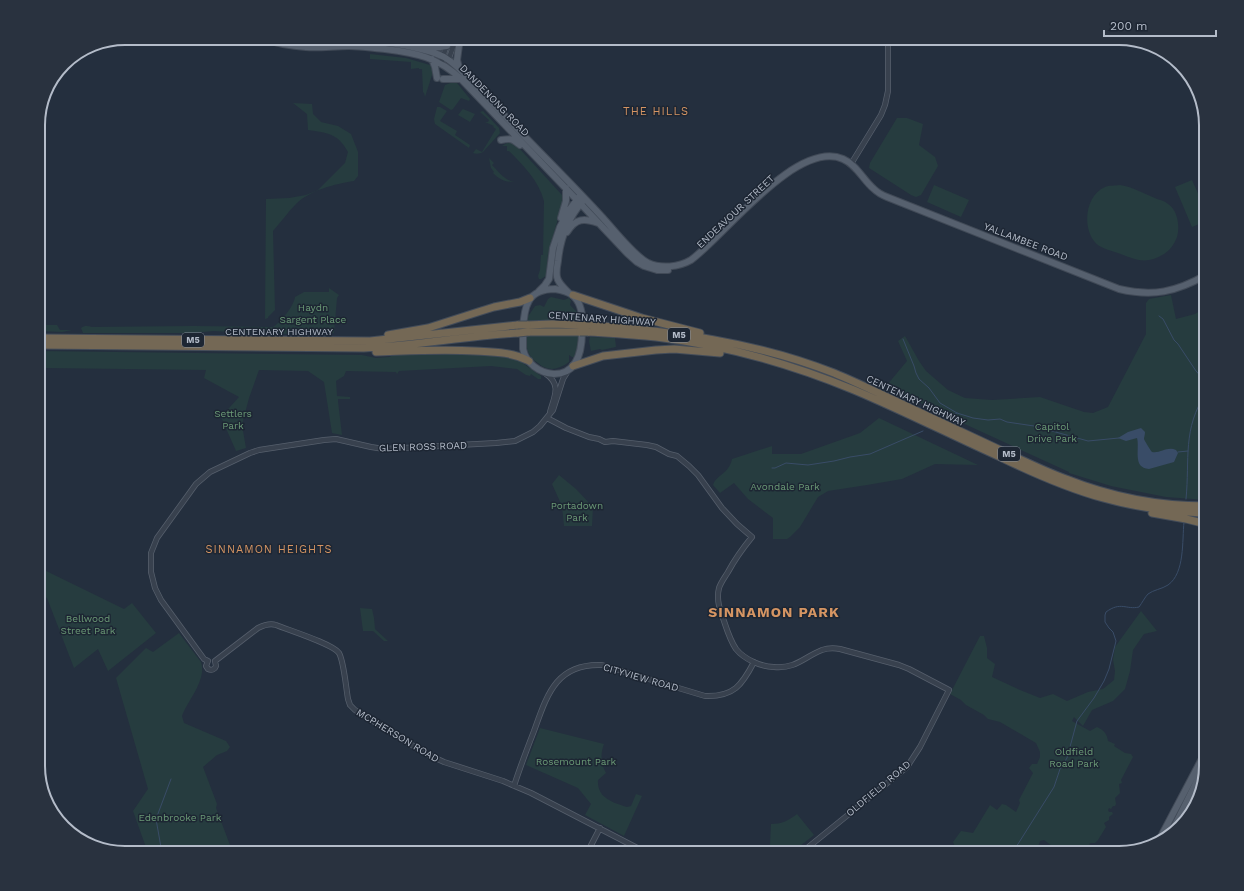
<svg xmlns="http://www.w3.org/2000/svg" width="1244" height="891" viewBox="0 0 1244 891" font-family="'Work Sans',sans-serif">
<rect width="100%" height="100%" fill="#242f3e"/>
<path fill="#263c3f" d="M417 38H443C437 45 428 43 420 42Z
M370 54 406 58 430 65 433 72 425 97 424 93 423 92 422 69H419V68L411 69V62L370 59Z
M453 82 457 83 470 99 469 101 461 98 453 109 451 110 439 102 445 85Z
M293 103 312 104 313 114 321 122 338 126 351 134 358 152V176L354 181C335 184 310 190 296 204 288 212 281 222 273 231L275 310 268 317V318L265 319 266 199 289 198 306 195 318 190 345 163 348 152C338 133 327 133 308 130L307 114Z
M437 107H440L447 111 440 121 457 131 455 135 470 145 469 148 435 124 434 119Z
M463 109 475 114 470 122 458 115 462 110Z
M483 111 499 128 500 133 483 152C480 154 476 154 473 153L476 149 482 152 496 129 493 127 494 126 485 122H488L489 120 480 112Z
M897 118H907L923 124 919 145 935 157 938 166 921 195 916 197 911 195 869 168 870 163Z
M507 143H512L519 148 562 195 563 201 548 254 546 276 541 279H539L538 276 540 270 541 255H543L544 201C539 181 523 165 509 151H507V146H502Z
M489 158 494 163 492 165C499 172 505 181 515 182 505 182 500 180 493 173L494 172 491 168Z
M1192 180 1206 211V221L1192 227 1175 187Z
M934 185 969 200 961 217 927 202Z
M1120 185C1133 187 1145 194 1157 199 1160 200 1165 201 1168 204 1178 210 1180 227 1177 237 1174 245 1170 250 1164 254 1146 265 1136 260 1118 253 1109 250 1099 248 1094 241 1082 225 1086 195 1105 187 1109 185 1115 186 1120 185Z
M329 288 339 295 337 298 334 333 270 334 213 331 193 333H83L81 328C85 325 88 326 92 327L194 326 273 327C280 323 294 306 295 297L304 292H329Z
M1171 295 1176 319 1195 314 1206 307V500L1166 497 1111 486 1069 473V472L934 410 887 385 907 361 898 341 905 336 919 361 926 371 948 390 965 398 992 400 1040 397 1084 412 1093 413 1108 407 1146 334V303L1149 299Z
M551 297 564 300 569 298 571 301 570 305 579 314 581 322 526 323 527 318 535 306 540 305 544 307 548 299Z
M38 325H57L60 330H72L62 332 38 331Z
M578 335C581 343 578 349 575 357H572L569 355V362C558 370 548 372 538 363 533 360 530 357 528 351 526 347 526 341 526 336Z
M590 337 615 338 616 347 602 350 600 349 591 351 589 341Z
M38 351 362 355 376 358 389 357 396 354 428 353C436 357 445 353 454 353L514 357 541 376V379H538L531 374 530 376 526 375 517 369 491 366 399 371 397 374 396 372 346 371 344 376 336 381 337 396 350 397V399H338V401L342 435 332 433 324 382 308 371 259 370 249 398 242 425 246 448 236 451 221 417 239 397 204 378 206 370 44 368 38 369Z
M879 418 978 465 935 464 902 479 867 485 828 491 818 497 800 527 790 537 787 539H773V518L748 499 734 483 720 493 713 485C717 474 729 474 732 459L772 446V454H801L860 433Z
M559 475 576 489 593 507 592 526H564L562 506 552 484Z
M38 567 124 609 132 603 156 633 108 671 98 649 74 668 47 598 38 594Z
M360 608 372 609 374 618 375 629 388 641H384L373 631H363Z
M1141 611 1157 631 1144 634 1133 650 1130 671 1125 689 1113 701 1092 710 1083 726 1074 717 1072 721 1090 731 1097 727C1104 730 1107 734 1108 741L1115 744 1114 746 1125 753 1131 754 1133 757 1121 780 1122 783 1119 784 1120 793 1115 798 1116 804 1115 806H1113L1111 809 1109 808 1108 810 1109 812H1112L1113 814 1109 817V820L1104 823 1106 827 1098 840 1095 843H1091L1089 844 1091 846 1094 853H1079L1078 851C1072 852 1066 855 1060 851L1059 848 1056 846H1052L1044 840 1040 841 1038 847 1032 853H958L953 842 961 831 973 833 990 805 997 810 1002 804 1006 805 1016 812 1020 803 1019 800 1033 773 1029 768 1032 764H1037L1040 757V752L1036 743 1000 722 988 719 984 715 966 705 961 700 950 694 980 636H984L987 648V658L995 664 992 677 1020 690 1040 698 1053 694 1067 701 1088 692 1103 689 1114 680 1115 671 1113 660 1115 647Z
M179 633 201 662C207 680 188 700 182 716L184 723 226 741 230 747 227 751 217 755 203 767 217 804 216 808 233 853H148L133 811 148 789 116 678 146 648 153 652Z
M540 728 604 744C600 755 601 763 606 773L598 780C597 798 612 802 627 807L631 806 636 794 642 796 624 836 585 815 591 804 578 788 526 765Z
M797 814 814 835 800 846 786 852 781 853H748V845H770L771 824C781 824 788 821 797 814Z"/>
<path fill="#394c67" d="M1141 428 1145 432C1145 435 1144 437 1144 439 1144 440 1151 451 1152 452 1160 454 1167 446 1176 450L1178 453 1174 462 1149 469C1132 468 1140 448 1137 438L1126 441 1118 438 1128 432Z"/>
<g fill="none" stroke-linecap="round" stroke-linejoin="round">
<path stroke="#394c67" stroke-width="1" d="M421 41V38
M1159 316 1163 319 1174 340 1178 344 1196 371 1206 382
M903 339 914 366 916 373 919 379 929 388 940 403 957 413 973 418 988 420 1000 419 1007 422 1034 426 1088 441 1119 438
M947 418 957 413
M1178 452 1188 451
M772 468H775L786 463 808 465 834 461 850 457 870 454 923 431
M1186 499C1190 459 1182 429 1206 393
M162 853 156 819 171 779
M1010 853 1018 844 1054 787 1060 769 1067 758 1077 721 1094 698 1104 681 1109 669 1116 641 1113 632 1109 628 1105 622V615L1106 612C1121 601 1126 610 1139 607 1142 603 1145 597 1148 594 1153 590 1162 589 1168 585 1185 573 1182 541 1184 522"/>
<defs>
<path id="minor" d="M448 61 456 38
M441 63 449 38
M851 164 881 115 885 105 888 91V38
M546 374C562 385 554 397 550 412
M547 418 566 428 589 437 599 439 605 442 613 441 647 445 656 447 669 454 677 456 689 466 698 475 722 508 737 524 752 537C743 548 735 559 728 572 725 577 721 582 719 588 716 600 720 610 724 621 727 630 730 640 736 649 744 659 761 667 774 667 796 669 804 657 822 650 828 648 834 648 840 649L899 665 909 669 949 690 920 747 907 767 801 853
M208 661 204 659 161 600 155 588 151 572V553L157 538 196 484 210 472 250 453 259 450 324 440 336 439 371 447 384 449 496 443 515 441 533 432 540 426 553 410 563 379 568 371
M208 661 206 666 208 669C212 671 215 669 216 666L215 661
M215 661 258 628C264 625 270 623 276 625 288 630 333 644 339 653 344 662 346 688 348 699L350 705 355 710 410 744 431 756 444 762 503 781 531 793 647 853
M514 786C520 767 527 749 534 731 547 695 556 663 602 665L705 696C734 697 742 685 754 662
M587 853 600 828"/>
<path id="major" d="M261 38C275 43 290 46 306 47 320 48 334 46 349 46 361 46 373 48 385 49 416 53 438 57 461 79L577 200 627 253 637 262 644 266 657 270H668
M286 38C307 42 328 39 349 39 374 40 422 46 444 57 454 63 463 72 471 81 483 93 495 106 507 118 539 152 572 184 603 218 614 230 634 256 648 263 661 269 679 267 691 260 725 235 797 139 843 159 857 165 863 180 874 189 877 192 882 195 887 197L1119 289C1153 297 1176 292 1206 275
M419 48 440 47 447 46
M432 59 435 67 437 78
M459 68 457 60 460 38
M443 79H461
M501 140C512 138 512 139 520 145
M561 218 566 201V188
M567 232C576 218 584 218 598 223
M555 289C561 290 567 291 572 295 583 303 583 319 582 331 582 350 578 374 554 374 539 373 526 363 523 349 523 343 523 336 523 330 524 307 527 289 555 289Z
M539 291 545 285 549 279 553 248 560 227 569 210 579 197
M568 292C564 288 558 283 557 277 556 272 557 266 558 261 560 239 568 218 583 201
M1171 833 1206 763
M1157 844 1206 751"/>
<path id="highway" d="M573 295 642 318 700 333
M527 325 552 324 580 325
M588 325C671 331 756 342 834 373 851 380 868 388 885 396 921 413 957 430 994 447 1018 458 1041 470 1066 479 1109 496 1159 506 1206 506
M528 332H580
M588 332C611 333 634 335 656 337 724 345 791 364 854 390 904 411 951 435 1000 457 1033 473 1067 488 1103 498 1124 504 1146 508 1167 510 1180 511 1193 513 1206 513
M388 335 428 328 478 312 494 307 520 302 530 298
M38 338 370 341 518 325
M38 345 364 348C415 346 466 336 518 333
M376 352C409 351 442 349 475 351 494 352 512 352 529 361
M573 366 603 356 656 350 674 349 720 353
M1152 513 1186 519 1206 524"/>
</defs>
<use href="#minor" stroke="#565f6c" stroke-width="6"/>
<use href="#major" stroke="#414a57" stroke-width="8"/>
<use href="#highway" stroke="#434c59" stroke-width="9"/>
<use href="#minor" stroke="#38414e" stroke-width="4.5"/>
<use href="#major" stroke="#56606e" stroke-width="6"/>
<use href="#highway" stroke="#746855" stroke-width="7"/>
<defs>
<path id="highway-bridge" d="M518 325H527
M580 325H588
M580 332H588
M518 333 528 332"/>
</defs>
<use href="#highway-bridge" stroke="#434c59" stroke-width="9" stroke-linecap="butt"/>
<use href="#highway-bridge" stroke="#746855" stroke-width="7"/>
</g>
<g text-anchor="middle" stroke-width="3" stroke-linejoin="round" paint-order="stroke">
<g fill="#1d2633" stroke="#878f9c" stroke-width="1">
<rect x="668" y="328" width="22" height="14" rx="3"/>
<rect x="182" y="333" width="22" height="14" rx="3"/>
<rect x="998" y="447" width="22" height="14" rx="3"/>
</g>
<g font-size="9" font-weight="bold" fill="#b4bcc9">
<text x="679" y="338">M5</text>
<text x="193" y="343">M5</text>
<text x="1009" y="457">M5</text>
</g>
<g font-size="10" fill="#b4bcc9" stroke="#1d2633">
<text transform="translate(495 100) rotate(46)" y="4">DANDENONG ROAD</text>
<text transform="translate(735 211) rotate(-43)" y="4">ENDEAVOUR STREET</text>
<text transform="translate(1026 241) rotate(21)" y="4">YALLAMBEE ROAD</text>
<text transform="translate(602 318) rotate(4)" y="4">CENTENARY HIGHWAY</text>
<text x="279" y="335">CENTENARY HIGHWAY</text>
<text transform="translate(916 400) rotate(25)" y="4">CENTENARY HIGHWAY</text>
<text transform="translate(423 446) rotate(-2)" y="4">GLEN ROSS ROAD</text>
<text transform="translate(641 677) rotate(16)" y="4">CITYVIEW ROAD</text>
<text transform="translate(398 735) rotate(31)" y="4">MCPHERSON ROAD</text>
<text transform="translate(878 788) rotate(-40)" y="4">OLDFIELD ROAD</text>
</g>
<g font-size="10" fill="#6b9a76" stroke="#1d2633">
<text x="313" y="311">Haydn<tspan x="313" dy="12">Sargent Place</tspan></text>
<text x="233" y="417">Settlers<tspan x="233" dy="12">Park</tspan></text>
<text x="1052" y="430">Capitol<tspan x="1052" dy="12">Drive Park</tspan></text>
<text x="785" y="490">Avondale Park</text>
<text x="577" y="509">Portadown<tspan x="577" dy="12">Park</tspan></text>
<text x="88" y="622">Bellwood<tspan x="88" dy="12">Street Park</tspan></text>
<text x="1074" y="755">Oldfield<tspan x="1074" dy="12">Road Park</tspan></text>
<text x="576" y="765">Rosemount Park</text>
<text x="180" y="821">Edenbrooke Park</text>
</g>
<g font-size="11" letter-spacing="1" fill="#d59563" stroke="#1d2633">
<text x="656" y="115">THE HILLS</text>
<text x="269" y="553">SINNAMON HEIGHTS</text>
</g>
<g font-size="14" font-weight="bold" letter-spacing="1" fill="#d59563" stroke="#1d2633">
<text x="774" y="617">SINNAMON PARK</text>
</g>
</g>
<path d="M0 0H1244V891H0ZM125 45H1119A80 80 0 0 1 1199 125V766A80 80 0 0 1 1119 846H125A80 80 0 0 1 45 766V125A80 80 0 0 1 125 45Z" fill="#29323f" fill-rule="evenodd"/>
<path fill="none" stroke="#b4bcc9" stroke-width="2" d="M125 45H1119A80 80 0 0 1 1199 125V766A80 80 0 0 1 1119 846H125A80 80 0 0 1 45 766V125A80 80 0 0 1 125 45Z"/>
<path d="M1104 30v6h112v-6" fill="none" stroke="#b4bcc9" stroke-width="2"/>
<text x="1110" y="30" font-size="12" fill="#b4bcc9" stroke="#1d2633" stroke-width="3" paint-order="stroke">200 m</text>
</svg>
